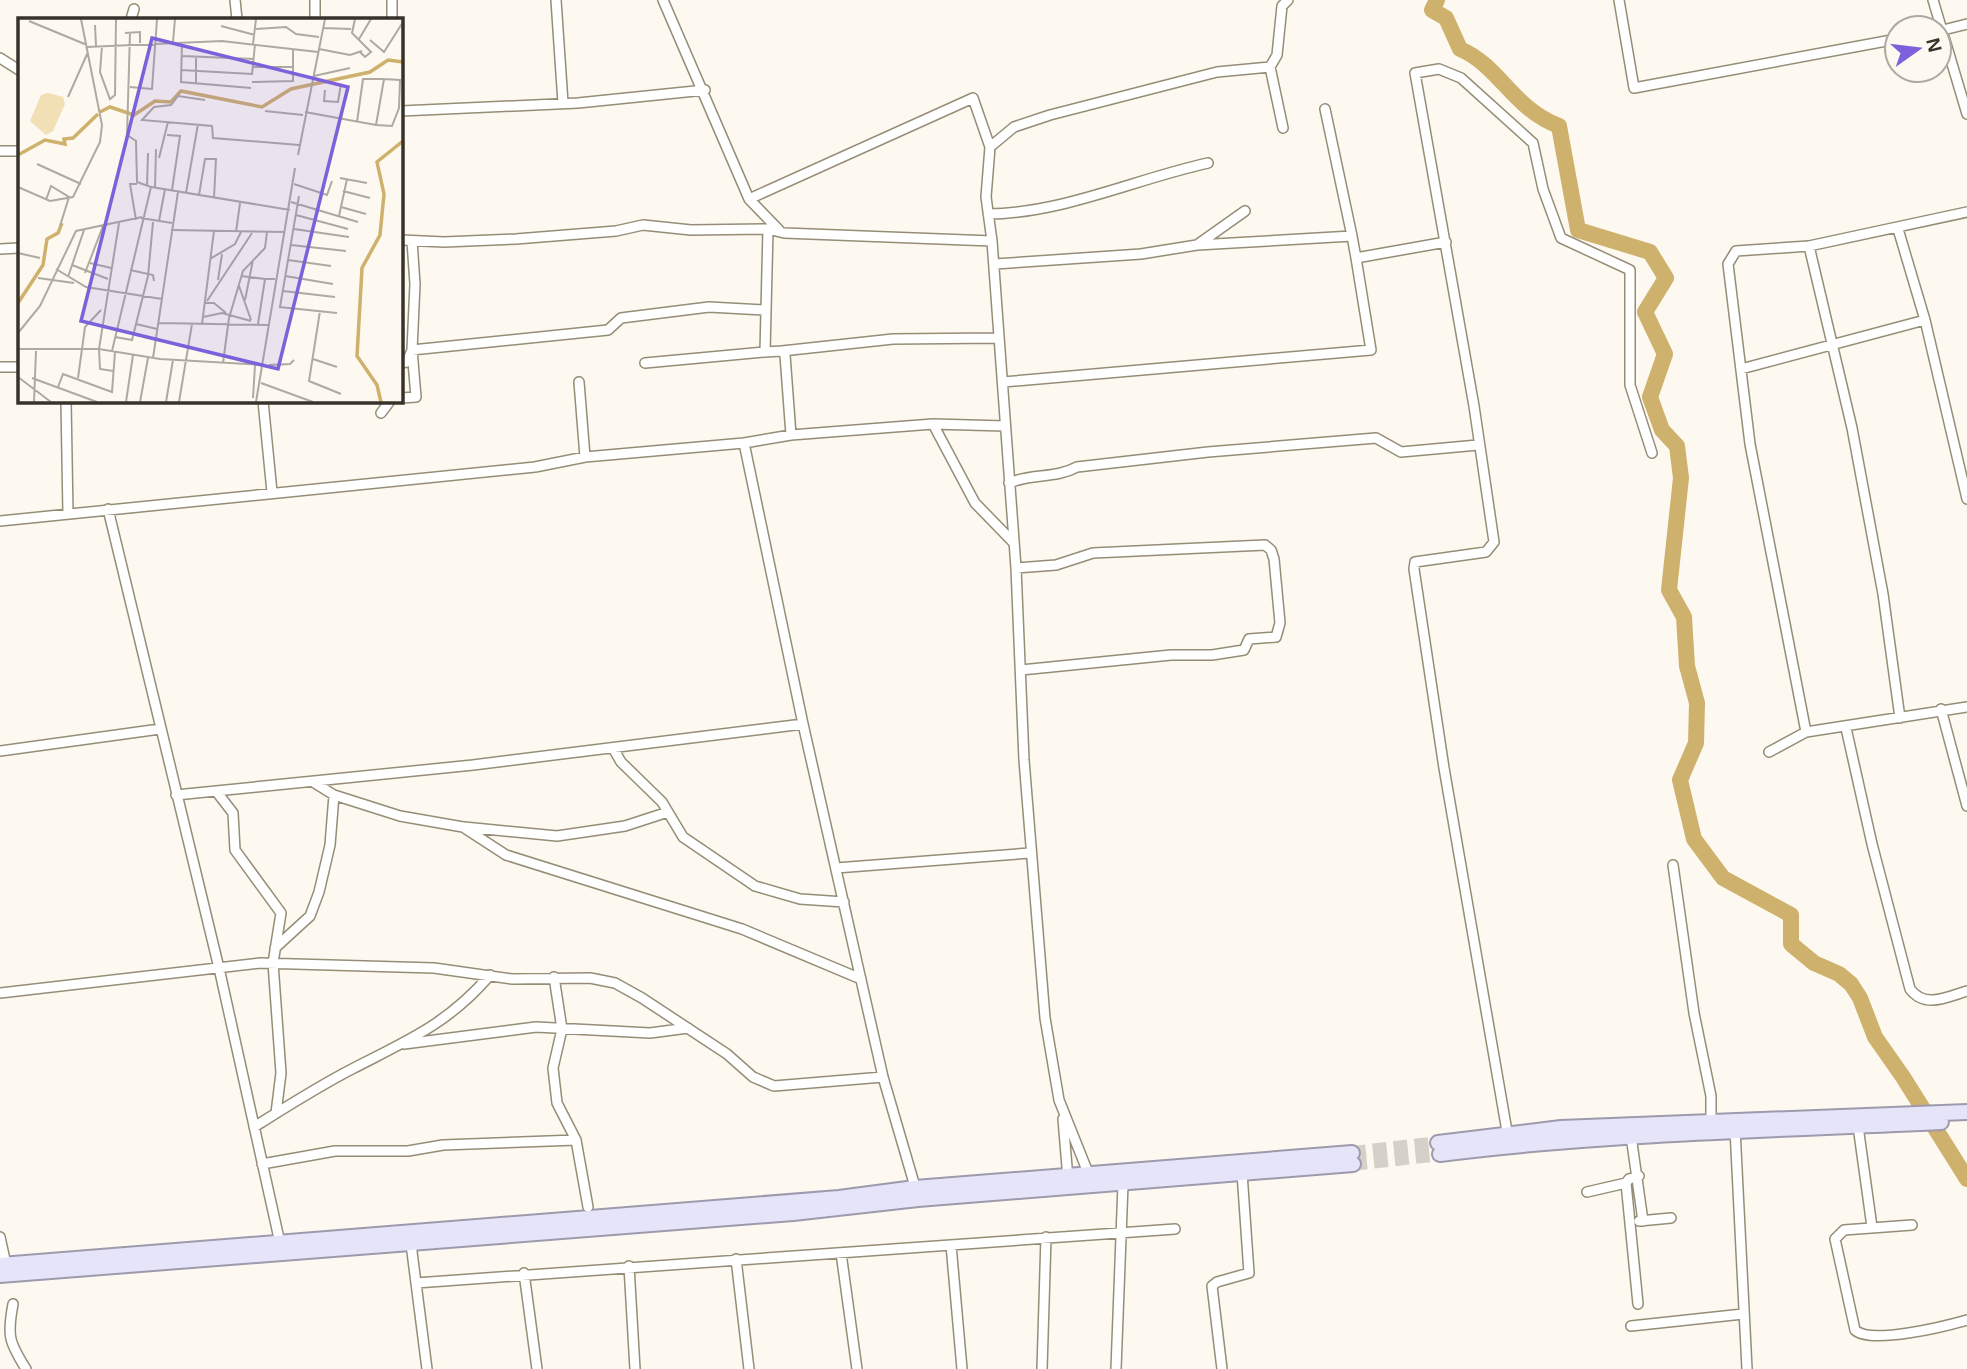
<svg xmlns="http://www.w3.org/2000/svg" width="1967" height="1369" viewBox="0 0 1967 1369" font-family="Arial,sans-serif">
<rect width="100%" height="100%" fill="#fdf9f0"/>
<g fill="none" stroke-linecap="round" stroke-linejoin="round">
<path stroke="#ceb16c" stroke-width="16" d="M1437 0 1432 10 1446 18 1460 49C1500 66 1512 108 1559 126L1578 230 1650 252 1666 278 1645 312 1665 354 1650 397 1662 430 1677 446 1681 478 1669 590 1684 617 1687 666 1697 703 1696 743 1680 780 1694 839 1723 878 1791 915V944L1814 963 1839 974 1851 984 1860 998 1875 1037 1903 1077 1967 1179"/>
<path stroke="#d5d1c8" stroke-width="14" stroke-dasharray="14 7" stroke-linecap="butt" d="M1352 1153 1438 1143
M1353 1164 1440 1154"/>
<defs>
<path id="street" d="M235 0 237 19
M392 0V19
M556 0 563 103
M663 0 749 199 779 230
M1619 0 1634 88 1897 39
M1933 0 1967 114
M131 19 134 9
M315 19V0
M1939 31 1967 24
M0 58 19 70
M1270 67 1283 128
M1325 109 1352 236
M401 111 578 103 705 90
M0 151H19
M749 199 973 98 990 147
M988 214C1064 213 1135 179 1208 163
M768 229 765 352 782 351 785 355 791 435
M1898 229 1925 320 1967 499
M401 240 444 242 516 239 616 231 643 225 691 230 768 229 784 233 992 241 1016 568 1024 760 1045 1018 1059 1100 1089 1175
M992 241 986 197 990 147 1014 127 1050 115 1217 72 1270 67 1277 55 1282 6 1288 0
M1197 245 1352 236 1356 258 1446 242
M1809 246 1852 428 1883 594 1900 718
M0 249 19 248
M995 264 1141 254 1197 245 1245 211
M782 351 893 339 999 338
M401 363 407 362 412 350 608 330 621 318 709 307 766 310
M645 363 765 352
M0 367H19
M1741 369 1925 320
M579 382 585 457
M1003 382 1371 350 1356 258
M401 398 416 397 412 350 415 284 412 241
M66 401 68 514
M263 401 272 492
M381 413 390 401
M933 424 975 503 1014 543
M744 443 803 724 883 1077 916 1190
M1009 483C1032 473 1055 479 1077 467L1208 452 1376 438 1401 452 1478 445
M108 509 219 968 280 1243
M0 521 535 467 585 457 744 443 791 435 933 424 1005 426
M1016 568 1056 565 1093 553 1265 545 1271 550 1274 559 1280 623 1276 637 1249 639 1244 650 1212 655H1171L1021 670
M1941 709 1967 806
M1846 728 1872 844 1910 989C1925 1009 1947 997 1967 991
M1806 732 1750 444 1728 264 1736 251 1809 246 1967 212
M613 748 621 762 662 802 683 837 755 886 800 899 844 902
M0 751 160 729
M1769 752 1806 732 1967 707
M216 791 233 813 235 850 281 913 273 963 281 1073 276 1113
M176 795 473 765 803 724
M334 795 400 816 463 827 506 855 742 929 861 979
M464 827 557 836 625 826 668 812
M1673 865 1694 1013 1711 1096V1120
M836 868 1030 853
M275 948 310 916 319 892 330 845 334 795 313 782
M554 977 562 1029 553 1068 557 1103 576 1140
M0 993 260 963 434 968 512 979 590 978 615 983 642 998 727 1054 753 1077 774 1086 883 1077
M404 1044 536 1027 650 1033 688 1028
M1063 1119 1068 1179
M1858 1126 1872 1227
M254 1127C286 1107 319 1086 352 1069 408 1040 448 1024 490 975
M1735 1129 1747 1369
M1631 1136 1643 1221
M1508 1137 1444 768 1414 569 1415 562 1486 552 1494 542 1474 406 1415 73 1439 69 1461 78 1533 143 1543 189 1561 238 1630 270V385L1652 453
M262 1164 335 1151H408L443 1145 576 1140 588 1207
M1587 1192 1626 1183
M1639 1221 1671 1218
M1912 1225 1844 1230 1835 1239 1855 1330C1871 1345 1946 1326 1967 1320
M0 1237 7 1269
M411 1244 427 1369
M951 1245 962 1369
M841 1253 857 1369
M736 1259 749 1369
M629 1266 635 1369
M524 1273 537 1369
M416 1283 1175 1229
M13 1304C7 1336 9 1342 26 1369
M1638 1304 1626 1183 1629 1179 1639 1176
M1631 1326 1743 1314
M1042 1369 1046 1237
M1116 1369 1123 1184
M1222 1369 1212 1286 1217 1282 1249 1273 1242 1173"/>
<path id="primary" d="M1438 1143 1561 1128 1967 1112
M1440 1154C1606 1133 1773 1130 1941 1122
M0 1265 839 1198 915 1188 1352 1153
M0 1275 793 1213 918 1199 1353 1164"/>
</defs>
<use href="#street" stroke="#968d77" stroke-width="12"/>
<use href="#primary" stroke="#9e9aad" stroke-width="18"/>
<use href="#street" stroke="#fff" stroke-width="9"/>
<use href="#primary" stroke="#e6e4f8" stroke-width="14"/>
</g>
<g transform="translate(18 18)">
<rect width="385" height="385" fill="#fdf9f0"/>
<path d="M30 75 45 79 47 86 35 113 28 117 12 103 23 77Z" fill="#f1dfb5"/>
<path fill="none" stroke="#ceb16c" stroke-width="3.5" d="M82 94 92 89 116 97 137 83 153 84 163 73 244 89 273 71 352 54 370 42 385 44M0 137 27 122 47 126 46 121 55 120 80 96M0 285 25 247 29 221 40 215 44 205M363 384 359 367 339 338 344 250 362 217 366 176 359 144 385 123"/>
<path fill="none" stroke="#aeaaa1" stroke-width="2" d="M337 1 334 15 353 34 347 39 342 34M11 3 69 27M77 7 78 28M203 8 237 17M305 10 333 11M238 11 268 9 278 16 301 19M107 15 122 14V25M112 15 109 117 118 123 119 164 133 169M341 21 353 1M352 22 366 34 385 4M155 24 157 1M164 24 163 64 233 70M235 26 238 1M84 28 82 54 92 81 97 77 98 1M69 29 204 23 300 34M301 31 332 37 344 33M164 38 236 41M178 38V66M234 49H275M163 52 234 56M234 57 237 26M296 58 332 50M234 64 275 63V31M112 69 134 71 139 1M307 72 306 83 320 84 323 66M50 79 70 34M187 82 160 78 153 87 136 89 124 102 194 108 195 120 281 127M247 93 285 97M287 94 358 107 374 108 381 90 382 62 366 61 358 107M339 104 345 61H366M149 117 162 118 154 172M280 137 307 1M141 140 150 104M19 146 63 166M322 160 349 165M276 166 309 177 314 163M129 168 130 135M0 169 32 183 55 179 82 124 84 107 63 1M137 169 138 131M325 173 352 180M168 175 180 106M181 177 187 141H198L196 180M28 182 33 168 51 179 42 208M273 184 340 204M323 189 348 196M278 197 330 211M321 198 329 161M123 200 154 205M118 202 112 166H119M141 203 147 171M276 211 331 219M153 212 267 214M218 214 222 185M273 227 328 233M0 235 22 240M192 241 217 226 223 214M270 242 313 248M72 245 93 250M54 247 90 261M38 251 68 269 144 281M112 252 135 257 136 263M67 255 85 208M223 258 247 261M267 258 315 266M50 259 66 212M20 260 56 265M200 262 204 236M221 268 233 302M265 273 317 279M227 282 235 242M189 283 234 215M187 285H196L208 295M261 289 319 295M262 289 281 178M302 293 291 363 323 376M185 299 204 295 233 303M140 305 251 307M118 306 139 311M184 306 196 213M240 306 247 261H257M0 315 22 288 58 213 124 199M97 319 114 322 130 258 135 204M0 331H81L142 341 246 347M94 333 133 169 272 192M135 340 160 174M295 341 319 349M205 345 211 300 225 253 247 230 249 214M251 347 272 346 276 342M95 353 82 351 81 331 101 205M0 359 33 384M14 360 79 384M60 360 67 309 83 292M243 365 295 384M40 369 45 356 94 374 97 334M235 380 237 347M16 384 18 333M108 384 115 337M122 384 130 340M148 384 155 342M161 384 174 306M238 384 277 150"/>
<path fill="#7d61db" fill-opacity="0.15" stroke="#7d61db" stroke-width="3.5" d="M134 20 330 69 260 351 63 303Z"/>
<rect width="385" height="385" fill="none" stroke="#37332a" stroke-width="3.5"/>
</g>
<g transform="translate(1918 49) rotate(76)"><circle r="33" fill="#fdf9f0" stroke="#aeaaa1" stroke-width="2"/>
<path d="M0-5L12 26L0 18L-12 26Z" fill="#7d61db"/>
<text y="-10" font-size="19" font-weight="bold" text-anchor="middle" fill="#37332a">N</text>
</g>
</svg>
